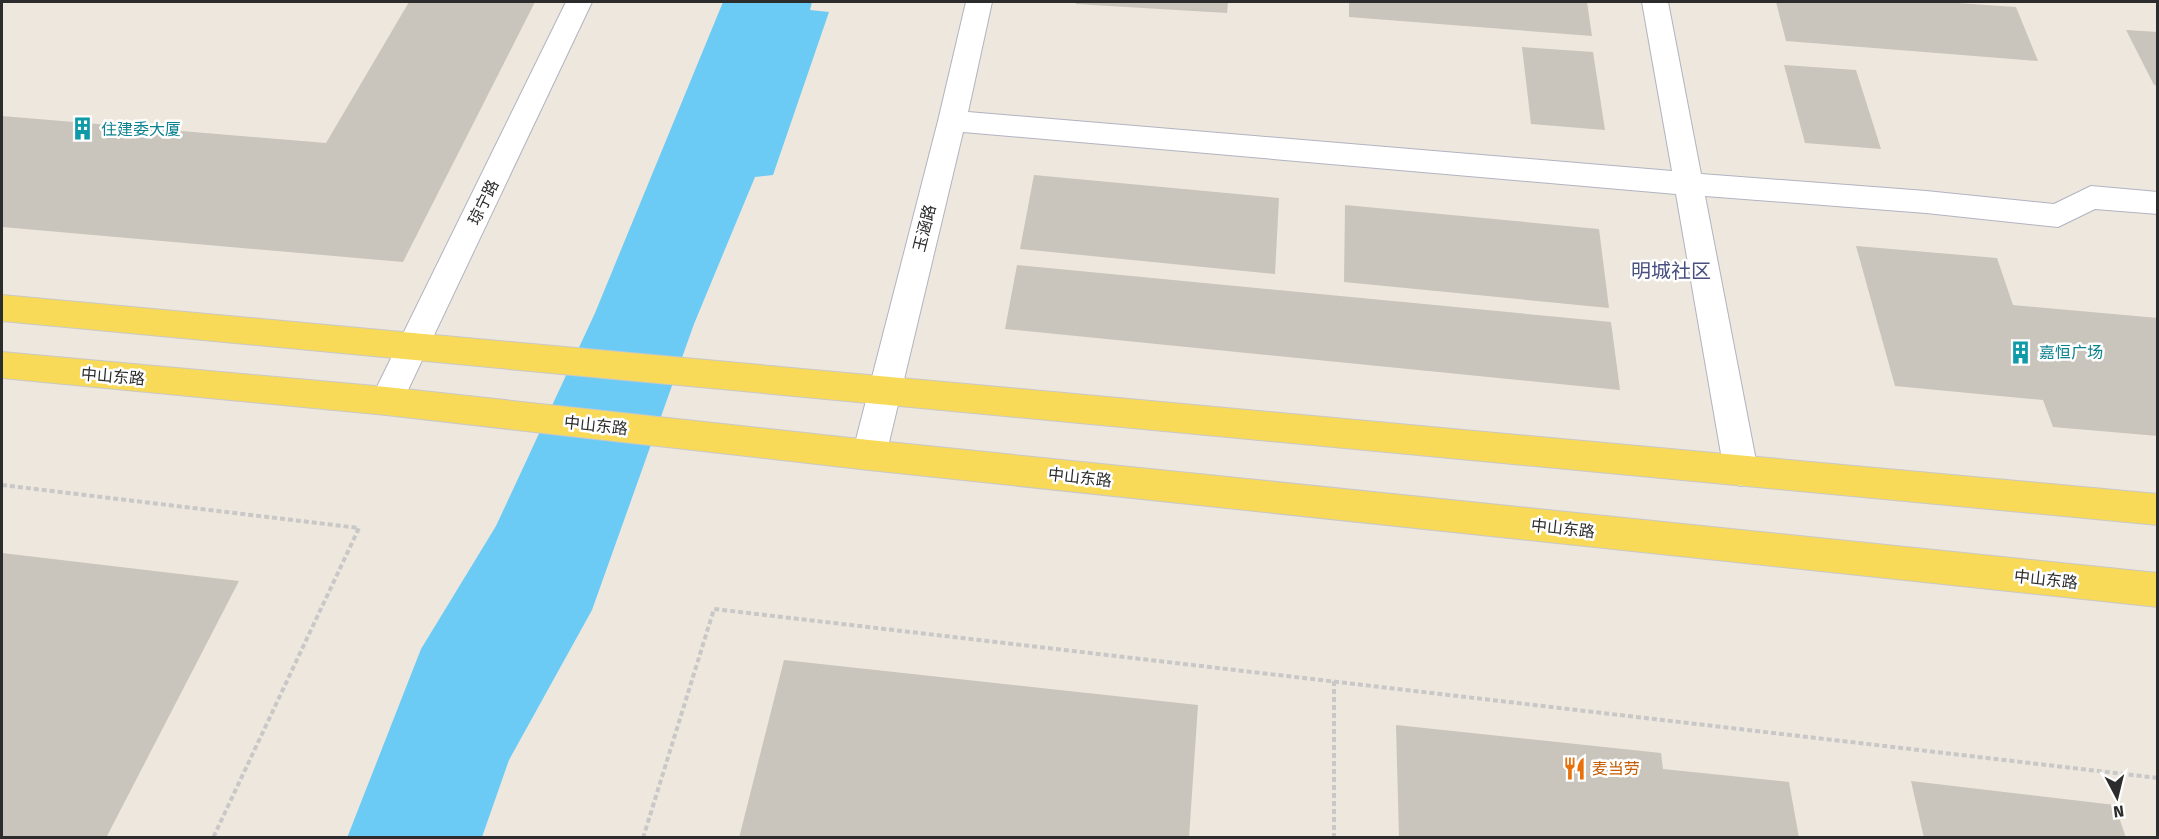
<svg xmlns="http://www.w3.org/2000/svg" width="2159" height="839" viewBox="0 0 2159 839" font-family="'Fira Sans','Noto Sans SC',sans-serif">
<rect width="100%" height="100%" fill="#eee7dd"/>
<path fill="#6bcbf5" d="M723 2H812L810 10 829 12 773 175 755 177 694 324 592 610 509 760 482 837 347 838 421 649 496 526 595 313Z"/>
<path fill="#c9c5bc" d="M409 2H535L403 262 2 227V116L326 143Z
M1076 2H1228L1227 13 1076 4Z
M1349 2H1587L1592 36 1349 17Z
M1776 2H1942L2016 7 2038 61 1786 41Z
M2126 30 2158 32V86L2154 85Z
M1522 47 1593 52 1605 130 1531 124Z
M1784 65 1856 70 1881 149 1805 143Z
M1034 175 1279 198 1275 274 1020 249Z
M1345 205 1599 229 1609 308 1344 282Z
M1856 246 1997 258 2013 305 2158 318V436L2053 427 2043 400 1895 386Z
M1017 265 1611 322 1620 390 1005 329Z
M2 553 239 581 106 838H2Z
M784 660 1198 705 1189 838H739Z
M1396 725 1661 753 1663 769 1789 782 1799 838H1399Z
M1911 781 2115 805 2126 838H1924Z"/>
<g fill="none" stroke-linecap="round" stroke-linejoin="round">
<defs>
<path id="street" d="M566 2H592L398 411 386 415 374 411 370 401Z
M966 2H992L968 112 1672 171 1642 2H1668L1701 174 1926 191 2054 204 2091 186 2158 192V214L2095 209 2058 227 1926 213 1705 196 1758 471 1753 482 1741 486 1729 482 1724 471 1676 194 963 132 886 455 881 465 869 470 857 465 852 455 938 121Z"/>
<path id="primary" d="M2 295 2158 494V525L2 321Z
M2 352 386 387 869 440 2158 573V607L869 470 386 415 2 378Z"/>
</defs>
<use href="#street" stroke="#b1b3c0" stroke-width="2"/>
<use href="#primary" stroke="#c8c8c8" stroke-width="2"/>
<path stroke="#c8c8c8" stroke-width="4" stroke-dasharray="5 3" stroke-linecap="butt" d="M2 485 359 528 213 838
M1334 681V838
M643 838 714 609 2158 778"/>
<use href="#street" fill="#fff" fill-rule="evenodd"/>
<use href="#primary" fill="#f8da58" fill-rule="evenodd"/>
</g>
<defs>
<symbol id="building-bare" viewBox="-9 -9 18 18"><path d="M-4-6H4V6H1V3H-1V6H-4ZM-2.5-4.3h1.7v1.8h-1.7ZM.8-4.3h1.7v1.8H.8ZM-2.5-1h1.7V.8h-1.7ZM.8-1h1.7V.8H.8Z" fill="#0f9aa8" stroke="#fff" stroke-width="2.5" paint-order="stroke"/></symbol>
<symbol id="restaurant-bare" viewBox="-9 -9 18 18"><path d="M-5-6h1v4h1v-4h1v4h1v-4h1v5L-1.5 .5V6h-2V.5L-5-1ZM5-6V6H3V1.5H1.5Q1.5-4 5-6Z" fill="#e8710a" stroke="#fff" stroke-width="2.5" paint-order="stroke"/></symbol>
</defs>
<g fill-rule="evenodd">
<use href="#building-bare" x="66" y="112" width="33" height="33"/>
<use href="#building-bare" x="2004" y="336" width="33" height="33"/>
<use href="#restaurant-bare" x="1558" y="752" width="33" height="33"/>
</g>
<g text-anchor="middle" stroke-width="5" stroke-linejoin="round" paint-order="stroke">
<g font-size="16" fill="#0d838f" stroke="#fff" text-anchor="start">
<text x="101" y="135">住建委大厦</text>
<text x="2039" y="358">嘉恒广场</text>
</g>
<g font-size="16" fill="#2c2c2c" stroke="#fff">
<text transform="translate(483 202) rotate(-64)" y="6">琼宁路</text>
<text transform="translate(924 228) rotate(-76)" y="6">玉涵路</text>
<text transform="translate(113 376) rotate(5)" y="6">中山东路</text>
<text transform="translate(596 425) rotate(6)" y="6">中山东路</text>
<text transform="translate(1080 477) rotate(6)" y="6">中山东路</text>
<text transform="translate(1563 528) rotate(6)" y="6">中山东路</text>
<text transform="translate(2046 579) rotate(6)" y="6">中山东路</text>
</g>
<g font-size="16" fill="#c56008" stroke="#fff" text-anchor="start">
<text x="1592" y="774">麦当劳</text>
</g>
<g font-size="20" fill="#49507f" stroke="#fff">
<text x="1671" y="278">明城社区</text>
</g>
</g>
<rect width="2159" height="839" fill="none" stroke="#2c2c2c" stroke-width="6"/>
<g transform="translate(2117 797) rotate(173)" stroke="#ffffff" stroke-width="4.5" paint-order="stroke">
<path d="M0-4.5L10 22L0 15L-10 22Z" fill="#2c2c2c"/>
<text y="-9" font-size="16" font-weight="bold" text-anchor="middle" fill="#2c2c2c">N</text>
</g>
</svg>
